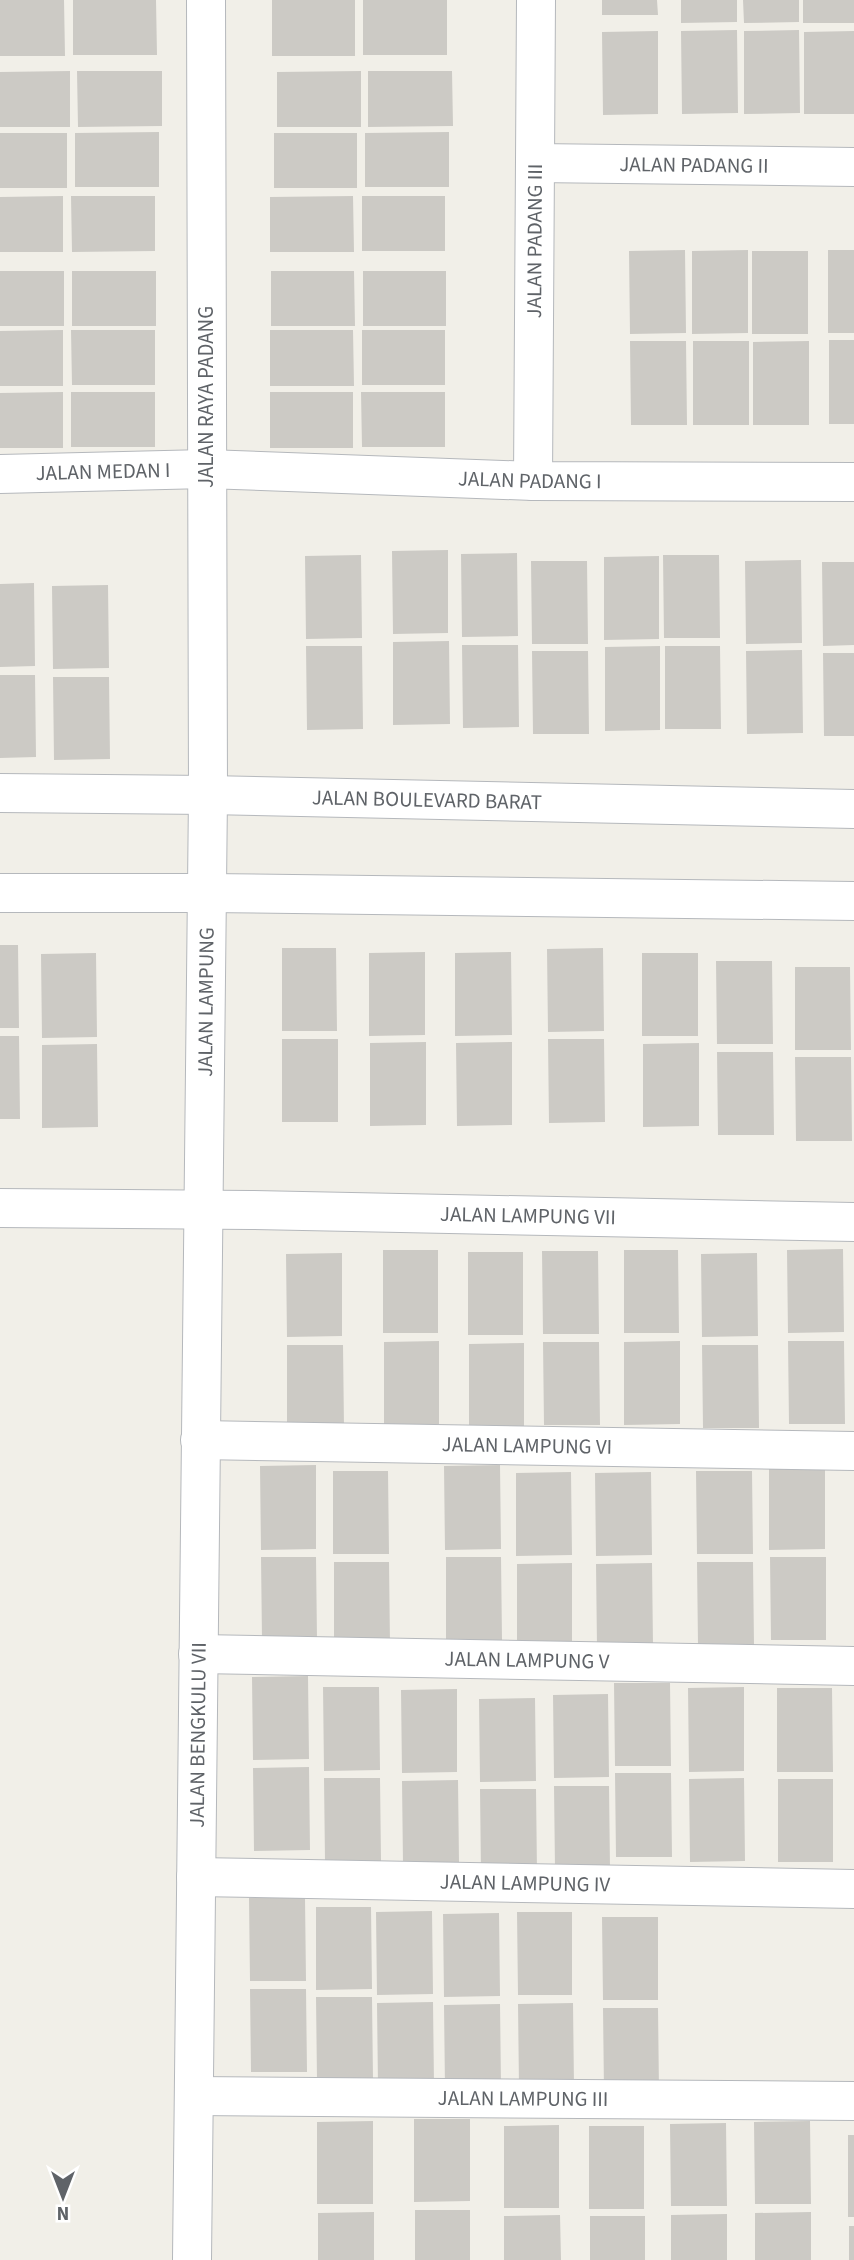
<svg xmlns="http://www.w3.org/2000/svg" width="854" height="2260" viewBox="0 0 854 2260" font-family="'Source Sans 3',sans-serif">
<rect width="100%" height="100%" fill="#f1efe8"/>
<path fill="#cccac5" d="M0 0H64L65 56H0Z
M73 0H156L157 55H73Z
M272 0H355V56H272Z
M363 0H447V55H363Z
M602 0H657L658 15H602Z
M681 0H737V22L681 23Z
M743 0H799V22L744 23Z
M803 0H854V23H803Z
M737 30 738 113 682 114 681 31Z
M799 30 800 113 744 114V31Z
M658 31V114L603 115 602 32Z
M854 31V114H804V32Z
M70 71V127H0V72Z
M77 71H162V126L78 127Z
M361 71V127H277V72Z
M368 71H452L453 126 368 127Z
M159 132V187H75V133Z
M449 132V187H365V133Z
M0 133H67V188H0Z
M274 133H357V188H274Z
M63 196V252H0V197Z
M71 196H155V251L72 252Z
M353 196 354 252H270V197Z
M362 196H445V251H362Z
M685 250 686 333 630 334 629 251Z
M748 250V333L692 334V251Z
M828 250H854V333H828Z
M752 251H808V334H752Z
M0 271H64V326H0Z
M72 271H156V326H72Z
M271 271H354L355 326H271Z
M363 271H446V326H363Z
M63 330V386H0V331Z
M71 330H155V385H72Z
M270 330H353L354 386H270Z
M362 330H445V385H362Z
M829 340H854V424H829Z
M630 341H686L687 425H631Z
M693 341H749V425H693Z
M809 341V425H753V342Z
M63 392V448H0V393Z
M71 392H155V447H71Z
M270 392H353V448H270Z
M361 392H445V447H362Z
M448 550V633L393 634 392 551Z
M517 553 518 636 462 637 461 554Z
M361 555 362 638 306 639 305 556Z
M663 555H719L720 638H664Z
M659 556V639L604 640V557Z
M801 560 802 643 746 644 745 561Z
M531 561H587L588 644H532Z
M822 562H854V645L823 646Z
M34 583 35 666 0 667V584Z
M108 585 109 668 53 669 52 586Z
M449 641 450 724 393 725V642Z
M462 645H518L519 727 463 728Z
M306 646H362L363 729 307 730Z
M660 646V730L605 731V647Z
M665 646H720L721 729H665Z
M802 650 803 733 747 734 746 651Z
M532 651H588L589 734H533Z
M823 653H854V736H824Z
M0 675H35L36 757 0 758Z
M53 677H109L110 759 54 760Z
M0 945H18L19 1028H0Z
M282 948H336L337 1031H282Z
M603 948 604 1031 548 1032 547 949Z
M425 952V1035L369 1036V953Z
M511 952 512 1035 455 1036V953Z
M96 953 97 1037 42 1038 41 954Z
M642 953H698V1036H642Z
M716 961H772L773 1044H717Z
M795 967H850L851 1050H795Z
M0 1036H19L20 1119H0Z
M282 1039H338V1122H282Z
M548 1039H604L605 1122 549 1123Z
M426 1042V1125L370 1126V1043Z
M512 1042V1125L457 1126 456 1043Z
M699 1043V1126L643 1127V1044Z
M97 1044 98 1127 42 1128V1045Z
M717 1052H773L774 1135H718Z
M795 1057H851L852 1141H796Z
M843 1249 844 1332 788 1333 787 1250Z
M383 1250H438V1333H383Z
M624 1250H678L679 1333H624Z
M542 1251H598L599 1334H543Z
M468 1252H523V1335H468Z
M342 1253V1336L287 1337 286 1254Z
M757 1253 758 1336 702 1337 701 1254Z
M439 1341V1424L384 1425V1342Z
M680 1341V1424L624 1425V1342Z
M788 1341H844L845 1424H789Z
M543 1342H599L600 1425H544Z
M524 1343V1426L469 1427V1344Z
M287 1345H343L344 1428H287Z
M702 1345H758L759 1428H703Z
M316 1465V1549L261 1550 260 1466Z
M500 1465 501 1549 445 1550 444 1466Z
M825 1465V1549L769 1550V1466Z
M333 1471H388L389 1554H333Z
M696 1471H752L753 1554H697Z
M571 1472 572 1555 516 1556V1473Z
M651 1472 652 1555 596 1556 595 1473Z
M261 1557H316L317 1640H262Z
M446 1557H501L502 1640H446Z
M770 1557H826V1640H771Z
M334 1562H389L390 1645H334Z
M697 1562H753L754 1645H698Z
M572 1563V1646L517 1647V1564Z
M652 1563 653 1646 597 1647 596 1564Z
M308 1676 309 1759 253 1760 252 1677Z
M614 1683H670L671 1766H615Z
M323 1687H379L380 1770 324 1771Z
M744 1687V1771L689 1772 688 1688Z
M777 1688H832L833 1772H777Z
M457 1689V1772L402 1773 401 1690Z
M608 1694 609 1777 554 1778 553 1695Z
M535 1698 536 1781 480 1782 479 1699Z
M309 1767 310 1850 254 1851 253 1768Z
M615 1773H671L672 1857H616Z
M324 1778H380L381 1861H325Z
M744 1778 745 1861 690 1862 689 1779Z
M778 1779H833V1862H778Z
M458 1780 459 1863 403 1864 402 1781Z
M554 1786H609L610 1869H555Z
M480 1789H536L537 1873H481Z
M249 1898H305L306 1981H250Z
M316 1907H371L372 1989 316 1990Z
M432 1911 433 1994 377 1995 376 1912Z
M517 1912H572V1995H518Z
M499 1913 500 1996 444 1997 443 1914Z
M602 1917H658V2000H603Z
M250 1989H306L307 2072H251Z
M316 1997H372L373 2080H317Z
M433 2002 434 2085 378 2086 377 2003Z
M573 2003 574 2086 519 2087 518 2004Z
M500 2004 501 2087 445 2088 444 2005Z
M603 2008H658L659 2091H604Z
M414 2119H470V2201L414 2202Z
M373 2121V2204H317V2122Z
M810 2121 811 2204H755L754 2122Z
M726 2123 727 2206H671L670 2124Z
M559 2125V2208H504V2126Z
M589 2126H644V2209H589Z
M848 2135H854V2217H848Z
M415 2210H470V2260H415Z
M374 2212V2260H318V2213Z
M811 2212V2260H755V2213Z
M727 2214V2260H671V2215Z
M560 2215 561 2260H504V2216Z
M590 2216H645V2260H590Z
M849 2226H854V2260H849Z"/>
<g fill="none" stroke-linecap="round" stroke-linejoin="round">
<defs>
<g id="street">
<path id="s1" d="M535 163 854 167"/>
<path id="s2" d="M0 474 206 469 533 481 854 482"/>
<path id="s3" d="M533 481 536 0"/>
<path id="s4" d="M0 793 208 795 854 809"/>
<path d="M0 893H207L854 901"/>
<path id="s5" d="M0 1208 250 1210 854 1222"/>
<path id="s6" d="M200 1440 854 1451"/>
<path id="s7" d="M198 1654 854 1666"/>
<path id="s8" d="M196 1877 854 1889"/>
<path id="s9" d="M194 2096 854 2101"/>
<path id="s10" d="M192 2260 208 795 206 0"/>
</g>
</defs>
<use href="#street" stroke="#b5b8bc" stroke-width="40"/>
<use href="#street" stroke="#fff" stroke-width="38"/>
</g>
<g text-anchor="middle" stroke-width="5" stroke-linejoin="round" paint-order="stroke">
<g font-size="21" fill="#5f6368" stroke="#fff">
<text dy="7" stroke="none"><textPath href="#s1" startOffset="159">JALAN PADANG II</textPath></text>
<text dy="7" stroke="none"><textPath href="#s3" startOffset="240">JALAN PADANG III</textPath></text>
<text transform="translate(206 397) rotate(-90)" y="7">JALAN RAYA PADANG</text>
<text dy="7" stroke="none"><textPath href="#s2" startOffset="103">JALAN MEDAN I</textPath></text>
<text dy="7" stroke="none"><textPath href="#s2" startOffset="530">JALAN PADANG I</textPath></text>
<text dy="7" stroke="none"><textPath href="#s4" startOffset="427">JALAN BOULEVARD BARAT</textPath></text>
<text dy="7" stroke="none"><textPath href="#s10" startOffset="1258">JALAN LAMPUNG</textPath></text>
<text dy="7" stroke="none"><textPath href="#s5" startOffset="528">JALAN LAMPUNG VII</textPath></text>
<text dy="7" stroke="none"><textPath href="#s6" startOffset="327">JALAN LAMPUNG VI</textPath></text>
<text dy="7" stroke="none"><textPath href="#s7" startOffset="329">JALAN LAMPUNG V</textPath></text>
<text dy="7" stroke="none"><textPath href="#s10" startOffset="525">JALAN BENGKULU VII</textPath></text>
<text dy="7" stroke="none"><textPath href="#s8" startOffset="329">JALAN LAMPUNG IV</textPath></text>
<text dy="7" stroke="none"><textPath href="#s9" startOffset="329">JALAN LAMPUNG III</textPath></text>
</g>
</g>
<g transform="translate(63 2197) rotate(180)" stroke="#ffffff" stroke-width="5" paint-order="stroke">
<path d="M0-5L12 26L0 18L-12 26Z" fill="#5f6368"/>
<text y="-10" font-size="19" font-weight="bold" text-anchor="middle" fill="#5f6368">N</text>
</g>
</svg>
